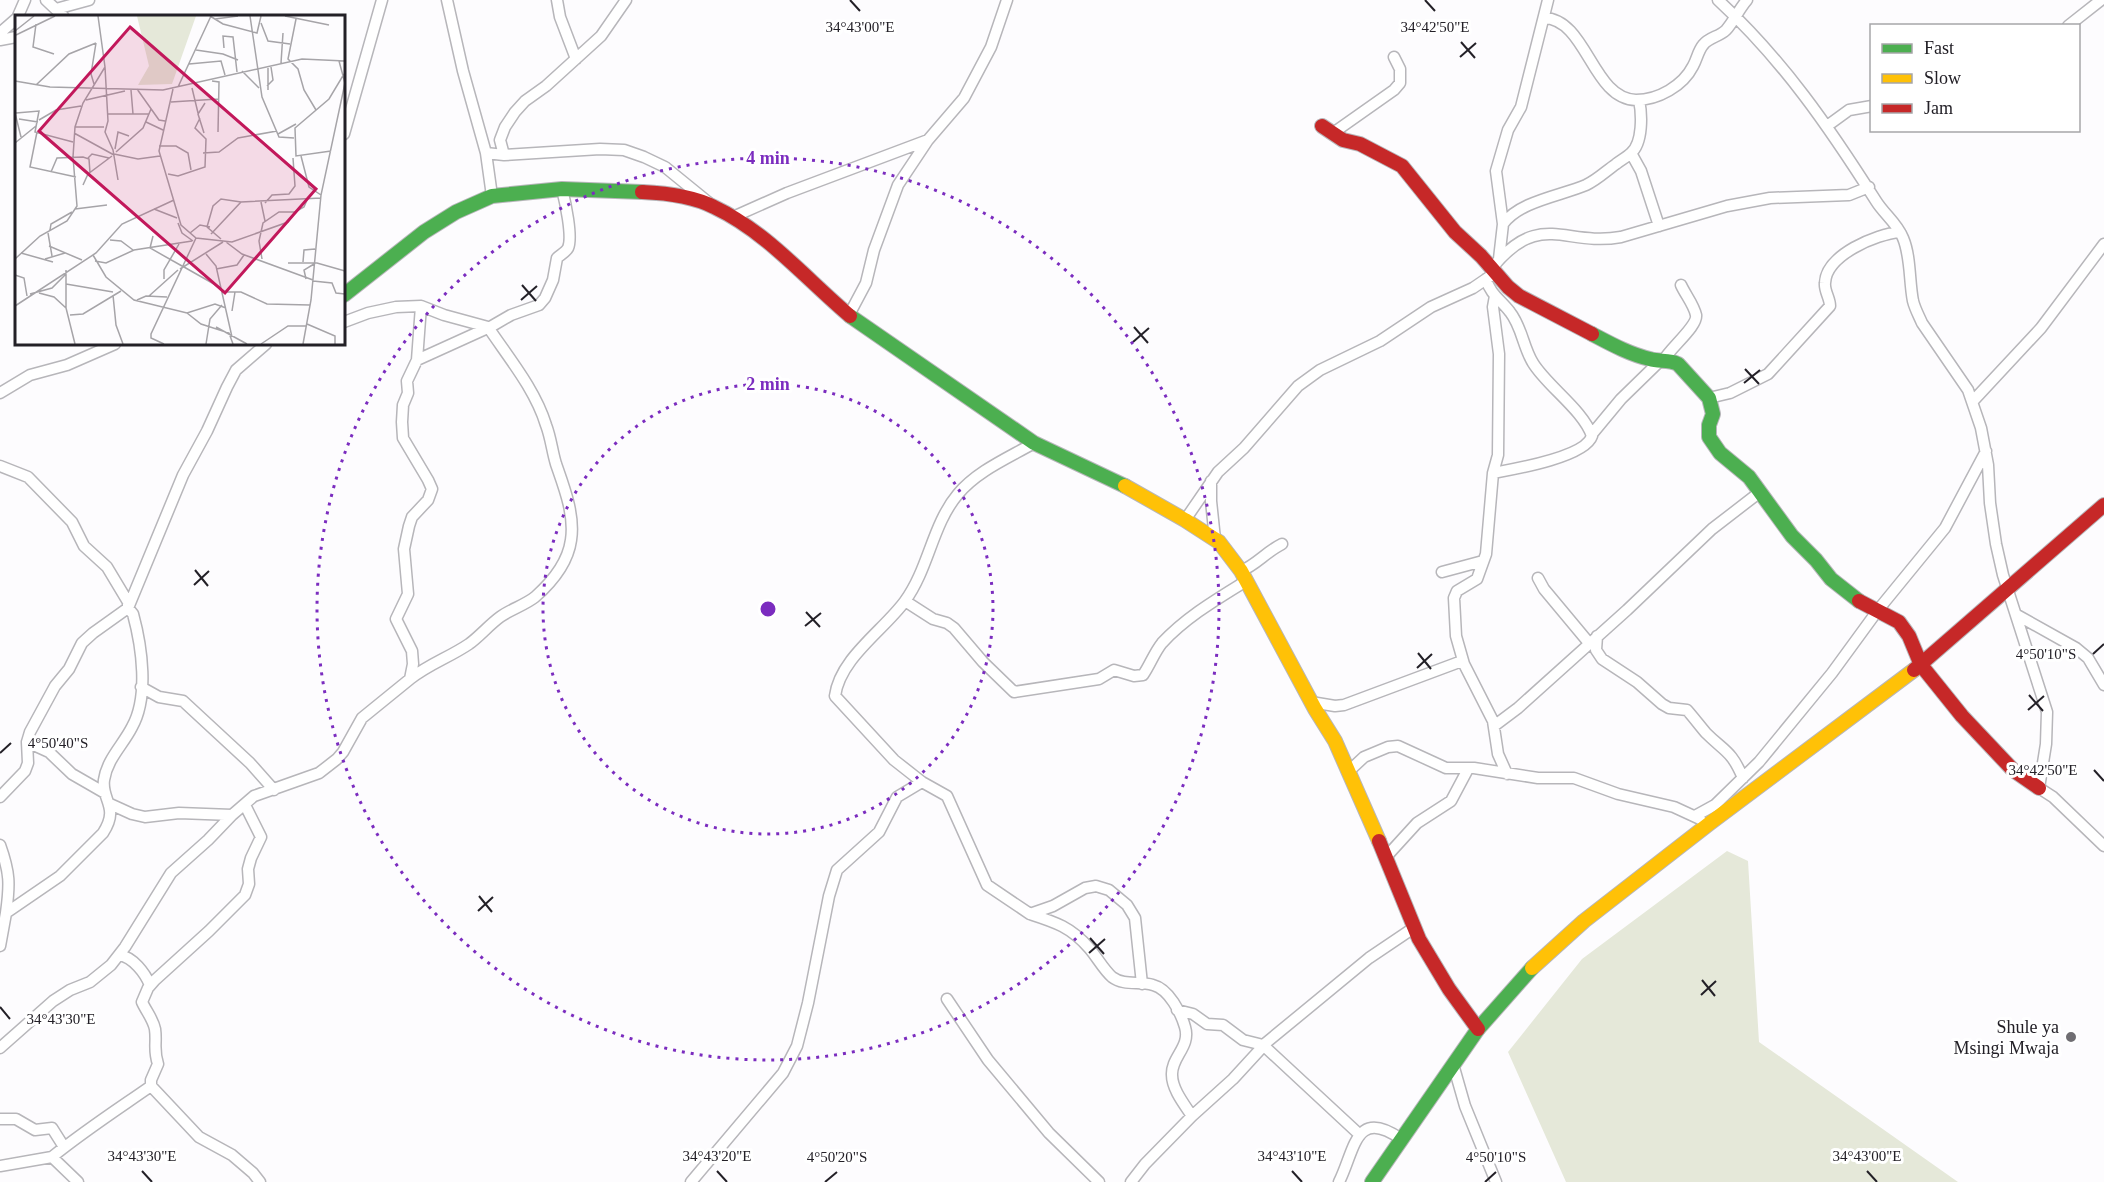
<svg xmlns="http://www.w3.org/2000/svg" width="2104" height="1182" viewBox="0 0 2104 1182" font-family="'Times New Roman',serif">
<rect width="100%" height="100%" fill="#fdfcfe"/>
<path fill="#e5e8d9" d="M1727 851 1748 861 1759 1042 1958 1182H1566L1508 1052 1582 959Z"/>
<g fill="none" stroke-linecap="round" stroke-linejoin="round">
<defs>
<path id="street" d="M46 0 63 16
M447 0 463 71 486 153 492 196
M557 0 560 17 576 59
M1718 0C1783 60 1829 127 1876 201 1884 214 1897 223 1903 238 1911 257 1909 281 1913 301 1915 309 1919 316 1922 323L1968 390 1981 428 1988 465 1990 503 1996 544 2003 575 2047 712 2046 744 2039 788 2053 797 2104 846
M56 9 89 0
M18 16 25 0
M1544 18C1587 19 1592 99 1636 100 1658 100 1683 86 1693 66 1697 59 1698 51 1703 45 1709 37 1719 37 1726 30 1734 21 1739 9 1747 0
M2068 26 2101 0
M0 33 16 19
M0 40 16 37
M1827 126 1849 110 1872 106
M1333 133 1394 90 1400 83V69L1394 57
M344 134 382 0
M486 153 504 155 600 149 624 150 644 157 665 167 708 202
M1631 153 1641 171 1659 226
M504 155 500 140 505 127 515 112 525 101 546 86 601 36 626 0
M733 217 787 193 928 140
M1503 224C1520 201 1560 196 1586 185 1597 180 1606 171 1616 164 1621 160 1627 157 1631 153 1643 143 1642 114 1639 100
M1499 259 1503 224 1496 171 1508 130 1521 107 1548 0
M1492 268C1540 209 1564 247 1621 237L1727 206 1770 198 1849 195 1869 187
M1486 279C1490 294 1501 300 1510 312 1522 327 1523 347 1533 363 1547 386 1583 410 1592 436 1585 457 1515 469 1493 473
M1495 296 1493 307 1499 354 1498 455 1493 473 1486 554 1477 579 1457 591 1454 598 1456 636 1464 664 1493 721 1498 754 1507 774
M849 315 866 283 874 250 898 185 928 140 964 98 991 47 1007 0
M344 322 368 313 396 307 421 306 444 315 488 327C508 357 535 389 546 425 551 438 552 451 556 464 564 487 575 515 571 540 568 562 552 582 535 597 525 605 511 609 500 617 489 625 480 636 469 644 450 657 429 664 410 679
M417 360 492 326 511 315 539 305 545 298 553 280 557 258C560 255 566 252 568 248 573 237 565 201 562 189
M1663 361C1670 348 1698 326 1696 315 1694 305 1685 294 1681 285
M0 393 30 375 67 365 115 344
M1709 398 1730 393 1768 374 1830 306C1830 298 1824 291 1825 283 1826 255 1876 234 1900 232
M1973 401 2041 328 2104 244
M1592 434 1621 399 1660 361
M1034 443C1008 458 977 471 958 494 932 525 929 568 905 601 884 630 840 658 835 696L894 760 922 782 947 796 987 885 1030 914 1053 906 1085 888 1096 886 1109 890 1127 905 1135 918 1142 984
M0 466 28 477 72 522 84 546 107 567 128 602V608L133 614C142 647 149 697 132 727 123 745 107 759 104 780 101 800 120 807 103 833L60 876 6 913 0 946
M1211 481V501L1215 539
M1185 520 1218 472 1244 448 1298 386 1320 370 1380 341 1431 307 1473 288 1495 273
M1241 571C1256 565 1266 552 1282 544
M1442 572 1483 561
M1538 578 1544 589 1589 643
M905 601 933 619 947 623 954 628 983 662 1014 692 1099 679 1114 670 1134 676 1143 675C1150 665 1154 653 1162 643 1186 617 1217 599 1246 581
M2017 615 2076 648 2088 658 2104 685
M1597 636 1596 650 1602 659 1637 682 1662 704 1669 708 1687 710C1694 718 1700 726 1706 733 1725 752 1731 750 1743 778
M141 687 159 697 183 701 250 763 274 790
M1311 702 1335 706 1344 705 1462 661
M1494 726 1518 708 1627 610 1712 529 1760 492
M27 742 49 752 72 774 105 793
M1349 771 1364 757 1388 747 1398 746 1446 768H1474L1538 778H1574L1618 794 1674 807 1700 819
M0 797 25 771 28 763 27 742 30 732 55 686 69 669 82 643 93 633 128 608 183 475 207 431 227 387 236 370 266 344
M110 804 132 814 145 817 179 813 232 815
M245 805 261 837 251 858 248 869 249 884 245 895 209 931 155 980 148 988 142 1002C146 1011 153 1019 155 1029 157 1043 153 1049 158 1064L151 1080V1086L199 1137 232 1155 253 1173 260 1182
M1695 816 1715 805 1759 762 1832 673 1878 610 1945 528 1986 451
M0 845C10 873 10 884 6 913
M1386 857 1417 823 1451 801 1468 769
M1030 914C1055 922 1071 927 1089 948 1097 957 1103 969 1112 977 1124 986 1139 981 1153 985 1169 989 1181 1013 1185 1027 1191 1047 1171 1057 1172 1075 1172 1089 1184 1104 1192 1116
M119 955C133 957 145 973 150 985
M947 999 988 1060 1049 1133 1099 1182
M1177 1010 1193 1014 1207 1024 1223 1025 1243 1040 1263 1045 1360 1135
M0 1048 53 1001 70 990 90 982 111 965 125 947 171 873 208 840 232 815 254 796 319 773 337 759 343 752 362 718 410 679 413 664 412 651 396 619 408 594 404 549 409 526 412 517 428 500 432 489 428 480 403 438 402 422 403 405 408 393 407 381 417 360 421 306
M1453 1064 1465 1106 1496 1182
M0 1119H16L35 1130 52 1128 64 1147
M52 1157C84 1131 118 1109 151 1086
M0 1166 52 1157 78 1182
M691 1182 783 1073 797 1046 808 1003 829 896 837 870 879 832 897 797 922 782
M1131 1182 1145 1164 1192 1116 1233 1079 1267 1042 1369 958 1415 927
M1339 1182C1355 1150 1355 1107 1401 1139"/>
<path id="fast" d="M344 295 424 232 456 212 492 196 562 189 642 192
M850 316 1034 443 1125 486
M1592 334C1611 344 1629 354 1650 359 1659 362 1669 359 1678 364L1709 398 1713 414 1709 425V437L1720 453 1749 477 1792 536 1816 560 1831 579 1859 601
M1372 1182 1478 1029 1532 968"/>
<path id="slow" d="M1125 486 1185 520 1219 542 1241 571 1315 709 1335 741 1379 841
M1532 968 1584 921 1710 823 1914 670"/>
<path id="jam" d="M1322 126 1343 140 1360 144 1402 166 1455 232 1481 256 1508 287 1519 296 1592 334
M642 192C666 193 693 196 714 207 767 232 806 279 850 316
M1859 601 1899 622 1909 636 1921 665 1962 716 2013 770 2039 788
M1914 670 2104 505
M1379 841 1419 939 1449 989 1478 1029"/>
</defs>
<use href="#street" stroke="#b7b6ba" stroke-width="13"/>
<use href="#fast" stroke="#b7b6ba" stroke-width="16"/>
<use href="#slow" stroke="#b7b6ba" stroke-width="16"/>
<use href="#jam" stroke="#b7b6ba" stroke-width="16"/>
<use href="#street" stroke="#fff" stroke-width="10"/>
<use href="#fast" stroke="#4caf50" stroke-width="14"/>
<use href="#slow" stroke="#ffc107" stroke-width="14"/>
<use href="#jam" stroke="#c62828" stroke-width="14"/>
</g>
<path fill="none" stroke="#232027" stroke-width="2" d="M850 0 860 11M1425 0 1435 11M1461 42 1475 58M1460 57 1476 43M522 285 536 301M521 300 537 286M1134 327 1148 343M1133 342 1149 328M1745 369 1759 384M1744 383 1760 370M195 570 208 586M194 585 209 571M806 612 820 627M805 626 821 613M1418 653 1431 669M2093 654 2104 644M1417 668 1432 654M2029 695 2043 711M2028 710 2044 696M0 753 11 743M2094 770 2104 781M479 896 492 912M478 911 493 897M1090 938 1104 954M1089 953 1105 939M1702 980 1715 996M1701 995 1716 981M0 1007 10 1019M142 1171 152 1182M717 1171 727 1182M1292 1171 1302 1182M1867 1171 1877 1182M825 1182 837 1172M1485 1182 1496 1172"/>
<g fill="none" stroke="#7b2cbf" stroke-width="3" stroke-dasharray="3 6">
<circle cx="768" cy="609" r="225"/>
<circle cx="768" cy="609" r="451"/>
</g>
<circle fill="#6f6d72" stroke="#fff" stroke-width="2" cx="2071" cy="1037" r="6"/>
<g text-anchor="middle" stroke-width="6" stroke-linejoin="round" paint-order="stroke">
<g font-size="18" fill="#232027" stroke="#fff" text-anchor="end">
<text x="2059" y="1033">Shule ya<tspan x="2059" dy="21">Msingi Mwaja</tspan></text>
</g>
</g>
<g transform="translate(15 15)">
<rect width="330" height="330" fill="#fdfcfe"/>
<path d="M122 1H181L157 69 123 70 134 51Z" fill="#e5e8d9"/>
<path fill="none" stroke="#a6a4a8" stroke-width="1.5" d="M195 1 208 9 242 18 246 1M235 1 247 82 264 122 279 123M270 1 314 10M200 4 223 1M281 4 273 44 283 54 289 75 301 95M246 8 253 26 275 29M21 9 18 32 39 39M0 16 19 1M1 20 40 1M209 33 208 21 218 22 222 57M181 35 208 39 223 45M266 48 268 18M174 49 206 46 210 60M90 52 93 106 90 117 98 135 103 165M227 56 244 73M0 66 35 72 148 75 287 44 330 46M197 66 204 67 203 117M79 69 76 59 81 28M21 70 54 39 81 28M252 71 258 65 256 52M163 72 196 1M177 73 183 98M122 74 144 105 150 106M158 74 144 136 166 210 181 223 217 227 273 207 280 197M116 75 118 99M253 75V53M71 85 110 76M156 87 203 84M0 98 6 122M1 98 24 96 20 117 58 127M92 99H134M4 104 23 107M24 105 41 95 66 91M131 107 148 115M60 112H89M22 117 15 152 61 162M59 118 99 140M189 118 183 99 190 88M263 119 281 109M0 128 21 111M144 131H161L173 138 176 155M100 134 103 117 114 121M316 136 281 141 280 113 314 84 329 59M101 137 128 113 136 94M188 138 204 137 223 123 262 116M99 139 123 144 145 141M286 141 294 172 306 180M73 143 77 139 94 143M36 157 42 143 68 142 74 144 75 158M153 159 163 161 190 152 191 124 180 113 185 103M68 170 73 159 97 141M246 187 250 206M250 188 257 180 274 179 280 171 278 143M60 194 92 190M139 194 162 203M163 208 167 218 178 226M35 215 36 209 57 197M33 218 37 241M175 218 185 210 195 212M196 219 226 187 306 183M138 221 135 233 167 251M206 224 192 212 198 191 206 184 226 187M95 225 106 226 118 235M211 227 227 239 298 265M34 231 67 245M6 238 38 247M191 239 201 251 217 322M78 240 91 262 119 285 172 298 200 289 211 293M0 244 25 221 52 206 62 191 58 142 60 112 68 88 90 52 83 1M30 244 50 238M247 244 244 226 248 208 264 197H280L289 192 292 185M80 246 91 248 119 235 177 226M288 247 289 235 300 234M273 248H302L330 256M169 252 206 273M165 254 208 227M201 254 222 250 229 240M51 255V293L60 329M0 260 9 263 12 281M149 264V255L164 229M291 264 289 255 299 249M298 266 317 268 321 278 330 279M51 269 98 277M207 277H226L252 289 295 290M24 278 39 282 51 293M15 279 37 273 51 259M98 280 101 310 108 329M134 281 163 255M122 285 131 281 152 282M0 291 81 238 107 209 159 185M217 296 220 277M172 298 186 309 214 318 218 329M55 300 68 299 106 276M292 309 320 321V329M201 312 232 329M149 329 136 323V319L181 223M191 329 195 304 207 290M246 329 273 311H291M288 329 296 285 306 180 330 68 324 46"/>
<path fill="#c2185b" fill-opacity="0.15" stroke="#c2185b" stroke-width="3" d="M115 12 301 174 210 278 24 116Z"/>
<rect width="330" height="330" fill="none" stroke="#232027" stroke-width="3"/>
</g>
<g font-size="15" text-anchor="middle" fill="#232027" stroke="#fff" stroke-width="6" stroke-linejoin="round" paint-order="stroke">
<text x="860" y="32">34°43'00"E</text>
<text x="1435" y="32">34°42'50"E</text>
<text x="2046" y="659">4°50'10"S</text>
<text x="58" y="748">4°50'40"S</text>
<text x="2043" y="775">34°42'50"E</text>
<text x="61" y="1024">34°43'30"E</text>
<text x="142" y="1161">34°43'30"E</text>
<text x="717" y="1161">34°43'20"E</text>
<text x="1292" y="1161">34°43'10"E</text>
<text x="1867" y="1161">34°43'00"E</text>
<text x="837" y="1162">4°50'20"S</text>
<text x="1496" y="1162">4°50'10"S</text>
</g>
<circle cx="768" cy="609" r="9" fill="#7b2cbf" stroke="#fff" stroke-width="3"/>
<g font-size="18" text-anchor="middle" font-weight="bold" fill="#7b2cbf" stroke="#fff" stroke-width="6" stroke-linejoin="round" paint-order="stroke">
<text x="768" y="164">4 min</text>
<text x="768" y="390">2 min</text>
</g>
<rect x="1870" y="24" width="210" height="108" fill="#ffffff" stroke="#a7a6a9" stroke-width="1.5"/>
<rect x="1882" y="44" width="30" height="9" fill="#4caf50" stroke="#a7a6a9" stroke-width="1.5"/>
<text x="1924" y="54" font-size="18" fill="#232027">Fast</text>
<rect x="1882" y="74" width="30" height="9" fill="#ffc107" stroke="#a7a6a9" stroke-width="1.5"/>
<text x="1924" y="84" font-size="18" fill="#232027">Slow</text>
<rect x="1882" y="104" width="30" height="9" fill="#c62828" stroke="#a7a6a9" stroke-width="1.5"/>
<text x="1924" y="114" font-size="18" fill="#232027">Jam</text>
</svg>
